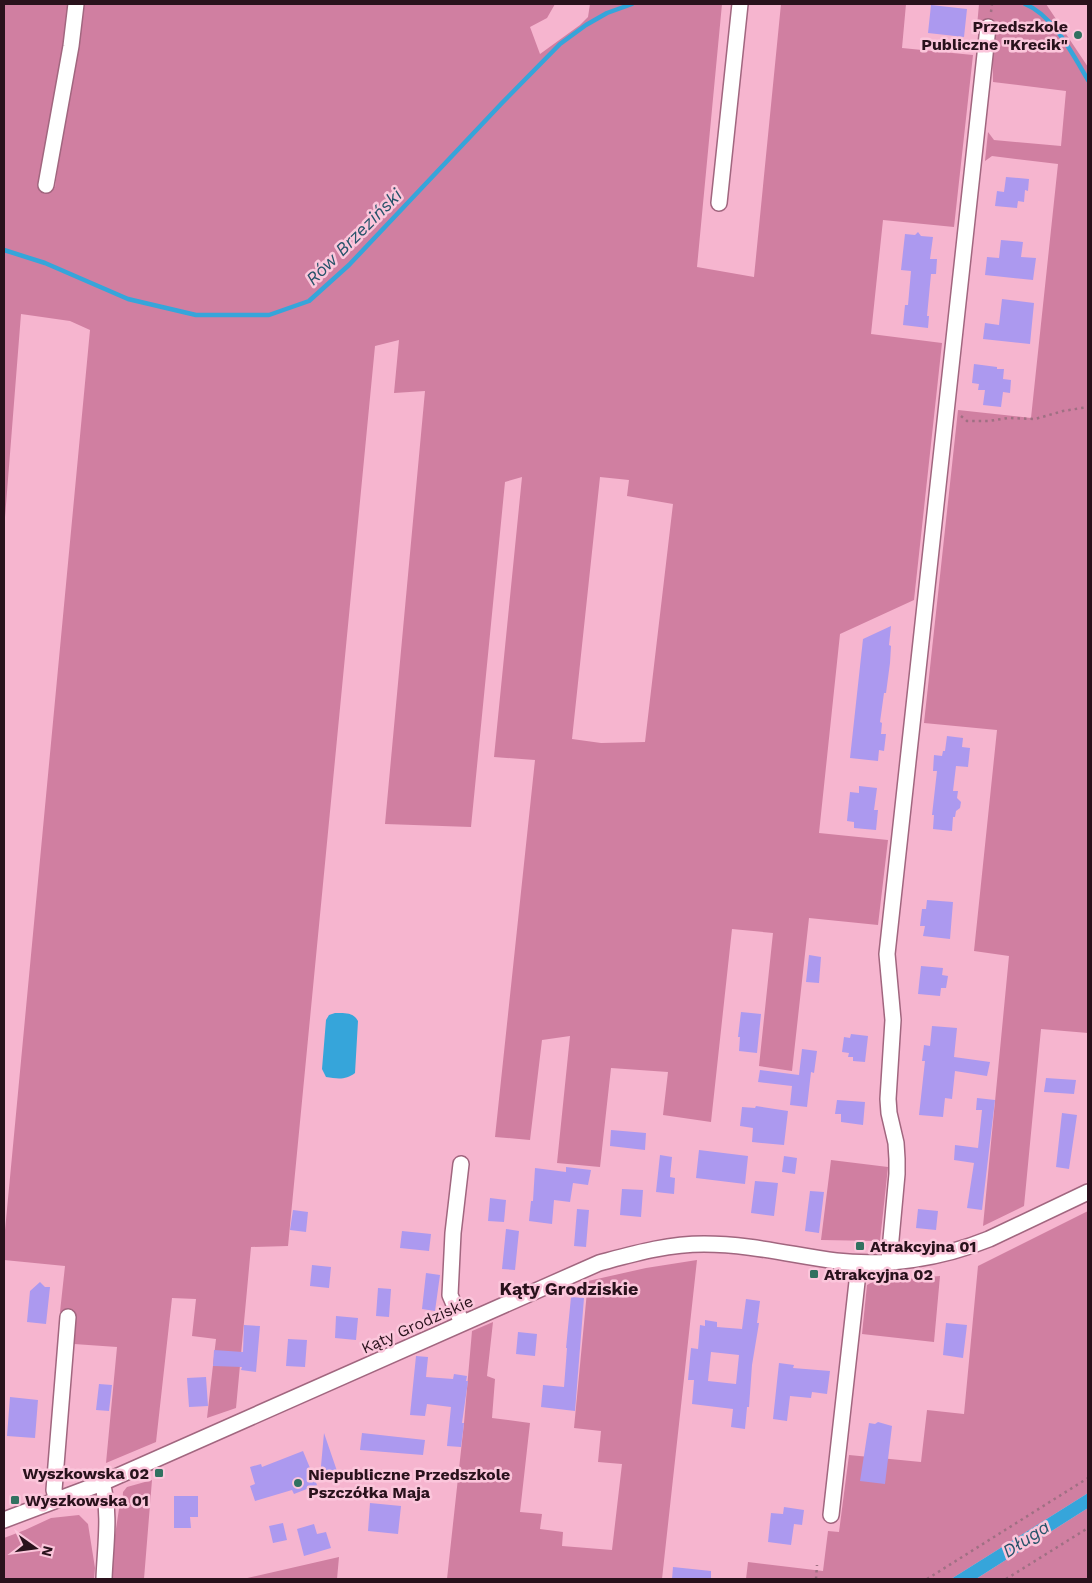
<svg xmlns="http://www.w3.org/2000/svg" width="1092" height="1583" viewBox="0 0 1092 1583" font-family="'Work Sans',sans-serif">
<rect width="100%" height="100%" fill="#f6b5cf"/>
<path fill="#d07fa1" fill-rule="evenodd" d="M4 4H72L42 182 55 187 81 4H555L547 18 530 27 540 54 580 25 588 17 590 4H722L697 267 754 277 781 4H906L902 48 973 55 954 227 883 220 871 334 942 343 914 600 840 634 819 833 888 840 878 925 809 918 792 1071 759 1066 773 933 732 929 711 1122 663 1115 668 1072 611 1068 600 1167 557 1163 570 1036 542 1040 530 1140 495 1137 535 760 494 757 522 477 505 482 471 827 385 824 425 391 394 393 399 340 375 346 288 1246 251 1247 236 1408 207 1418 216 1339 192 1336 196 1299 172 1298 156 1442 106 1463 117 1347 74 1344 76 1314 60 1312 65 1266 4 1260V1241L90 330 70 321 21 314 4 530ZM600 477 629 480 627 496 673 504 645 742 601 743 572 739Z
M979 4H1046L1088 67V1033L1041 1029 1024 1206 983 1226 1009 956 974 951 997 730 924 723 958 410 1031 418 1058 164 992 156 985 161 988 132 994 140 1061 146 1066 91 993 82 992 26H977Z
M831 1160 888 1167 880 1241 821 1240Z
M1088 1211V1493L951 1579H746L748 1562 823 1571 828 1531 839 1532 849 1455 921 1462 927 1410 964 1414 978 1266Z
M697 1260 662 1579H447L464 1423 472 1331 493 1322 487 1376 495 1379 492 1418 530 1423 520 1512 542 1514 540 1529 563 1532 562 1546 612 1550 622 1464 598 1462 601 1431 574 1428 588 1281 646 1268Z
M940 1276 934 1342 862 1334 867 1285 878 1279H905Z
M152 1480 144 1579H110V1568L119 1509 122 1507 123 1492 127 1487Z
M1088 1508V1579H976Z
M79 1515 88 1524 95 1568 94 1579H4V1538L25 1530 51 1518Z
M339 1557 337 1579H243Z"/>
<path fill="#36a5da" d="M335 1013C345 1013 353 1012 358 1021L355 1073C346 1080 338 1079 326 1077L322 1069 326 1020 329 1015Z
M1088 1493V1508L976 1579H951Z"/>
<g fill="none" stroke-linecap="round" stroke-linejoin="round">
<path stroke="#36a5da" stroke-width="4.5" d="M1025 4C1053 15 1073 55 1088 80
M4 250 45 263 128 299 196 315H269L309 301 349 265 502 103 560 44 586 25 607 13 632 4"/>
</g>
<path fill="#ac99ef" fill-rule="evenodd" d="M931 5 967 9 964 37 928 33Z
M1006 177 1029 179 1028 191 1025 190 1024 202 1018 201 1017 208 995 206 997 191 1004 192Z
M918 232 921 236 933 237 930 259H937L936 274H931L927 316H929L928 328 903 325 905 305H908L911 271 901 270 905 234 915 235Z
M1001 240 1023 242 1021 257 1036 258 1033 280 985 275 987 257 999 258Z
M1002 299 1034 303 1030 344 983 339 985 323 999 325Z
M974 364 997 367V369H1004L1003 379 1011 380 1010 393 1003 392 1001 407 983 405 985 390H978L979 384 972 383Z
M891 626 889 645 891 646 890 663 886 693H884L880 722 882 723 881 734H886L884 751 879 750 878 761 850 758 863 639Z
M947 736 963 738 962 747 970 748 968 767 956 766 953 791H958L957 798 961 802 960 808 956 811 955 817H953L952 831 933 829 934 815H932L937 771H933L934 755 942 756 943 751H945Z
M859 786 877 788 874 810H878L876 830 854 828V822L847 821 850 792 859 793Z
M927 900 953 902 950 939 923 936 925 926H920L922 909H926Z
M809 955 821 957 819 983 806 982Z
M921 966 943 968 942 975 948 976 946 988H941L940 996 918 994Z
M741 1012 761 1014 757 1053 739 1051 740 1037H738Z
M932 1026 957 1028 954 1057 990 1062 987 1076 955 1071 952 1099 945 1098 943 1117 919 1115 925 1061H922L924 1045 930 1046Z
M851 1034 868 1036 865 1062 853 1061V1057H848L849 1053 842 1052 844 1037 850 1038Z
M802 1049 817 1051 814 1073 811 1072 807 1107 790 1105 792 1086 758 1082 760 1070 799 1075Z
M1046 1078 1076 1080 1074 1094 1044 1092Z
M977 1098 995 1100 982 1210 967 1208 974 1163 954 1160 955 1145 978 1148 982 1110H976Z
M837 1100 865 1102 863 1125 841 1122V1114H835Z
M756 1106 788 1111 784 1145 752 1142 753 1128 740 1126 742 1107 755 1108Z
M1062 1113 1077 1115 1069 1169 1056 1167Z
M611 1130 646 1133 645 1150 610 1146Z
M699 1150 748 1156 745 1184 696 1178Z
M660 1155 672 1157 670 1177 675 1178 674 1194 656 1192Z
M784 1156 797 1158 795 1174 782 1172Z
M566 1167 591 1170 588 1185 573 1183 570 1202 554 1200 552 1224 529 1221 531 1201H533L535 1168 566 1172Z
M755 1181 778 1183 774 1216 751 1213Z
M622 1189 643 1190 641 1217 620 1215Z
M810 1191 824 1192 819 1233 805 1231Z
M490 1198 506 1200 504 1222 488 1221Z
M577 1209 589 1210 586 1247 574 1246Z
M918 1209 938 1211 936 1230 916 1228Z
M293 1210 308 1212 306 1232 290 1230Z
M506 1229 519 1231 515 1270 502 1269Z
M402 1231 431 1234 429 1251 400 1248Z
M312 1265 331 1267 329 1288 310 1286Z
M426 1273 440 1275 435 1311 422 1309Z
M40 1282 45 1287H50L46 1324 27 1322 30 1291Z
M378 1288 391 1289 389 1317 376 1316Z
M571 1297 584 1298 575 1411 541 1407 543 1385 564 1387 567 1348H566Z
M746 1299 760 1301 757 1323H759L752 1365 749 1407H747L745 1429 731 1427 733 1409 692 1404 694 1380H688L691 1348 698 1349 700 1325 705 1326V1320L717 1322V1327L742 1329ZM711 1352 739 1355 736 1384 708 1381Z
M336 1316 358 1318 356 1340 335 1338Z
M946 1323 967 1325 963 1358 943 1355Z
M244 1325 260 1326 256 1372 241 1370 242 1367 213 1366 214 1350 243 1352Z
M518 1332 537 1334 535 1356 516 1354Z
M288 1339 307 1340 305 1367 286 1366Z
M416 1356 428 1357 426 1377 453 1379 454 1374 467 1376 466 1381H468L462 1423H464L461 1447 447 1446 451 1407 427 1404 425 1416 410 1415Z
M779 1363 794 1365 793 1368 830 1371 827 1394 812 1392 811 1398 790 1396 787 1421 773 1419Z
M206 1377 208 1406 189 1407 187 1378Z
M99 1384 112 1385 109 1411 96 1410Z
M10 1397 38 1400 35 1438 7 1436Z
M878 1422 892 1426 885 1484 860 1481 869 1423 875 1424Z
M324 1433 337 1471 320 1477Z
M362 1433 425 1440 423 1455 360 1450Z
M303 1451 317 1485 294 1494 292 1490 255 1501 250 1486 255 1484 250 1467 261 1464 262 1467Z
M174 1496H198V1517H190L191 1528H174Z
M370 1503 401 1506 398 1534 368 1531Z
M784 1507 804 1510 802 1525 794 1524 791 1545 768 1542 771 1513 783 1514Z
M283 1523 287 1540 273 1543 269 1526Z
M314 1524 317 1534 326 1532 331 1548 304 1556 297 1529Z
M673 1567 711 1571V1579H672Z"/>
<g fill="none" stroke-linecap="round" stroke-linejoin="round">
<defs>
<path id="minor" d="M46 185 71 46 76 4
M719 203 740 4
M461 1164 453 1233 450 1295 462 1323
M889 1261 897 1174V1159L896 1143 889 1113 888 1099 893 1020 887 954 988 27
M102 1483C111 1513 105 1548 104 1579
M57 1500 54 1490 68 1317
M831 1515 858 1273 861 1263
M4 1520 102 1483 599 1263C633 1254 667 1244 704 1244 749 1244 792 1255 836 1261 888 1267 942 1258 989 1239L1088 1192"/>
</defs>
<use href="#minor" stroke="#a1667f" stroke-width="18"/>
<path stroke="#9f7083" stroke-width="2.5" stroke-dasharray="2.5 4" stroke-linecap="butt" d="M991 12 992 4
M961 416 967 421H989L1008 418 1035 419 1063 411 1088 407
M816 1579 817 1565
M927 1579 1088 1478
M1006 1579 1088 1528"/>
<use href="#minor" stroke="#fff" stroke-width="15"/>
</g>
<g fill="#317160" stroke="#fbc6db" stroke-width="2">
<circle cx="1078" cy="35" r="5"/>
<rect x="855" y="1241" width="10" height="10" rx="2.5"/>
<rect x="809" y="1269" width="10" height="10" rx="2.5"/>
<rect x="154" y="1468" width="10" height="10" rx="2.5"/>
<circle cx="298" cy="1483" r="5"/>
<rect x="10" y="1495" width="10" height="10" rx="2.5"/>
</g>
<g text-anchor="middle" stroke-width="5" stroke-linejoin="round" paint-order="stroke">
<g font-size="16" font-weight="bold" fill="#29121c" stroke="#fbc6db" text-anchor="start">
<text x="1068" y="32" text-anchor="end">Przedszkole<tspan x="1068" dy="18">Publiczne "Krecik"</tspan></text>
<text x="870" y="1252">Atrakcyjna 01</text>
<text x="824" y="1280">Atrakcyjna 02</text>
<text x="149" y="1479" text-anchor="end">Wyszkowska 02</text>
<text x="308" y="1480">Niepubliczne Przedszkole<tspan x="308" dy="18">Pszczółka Maja</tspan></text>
<text x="25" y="1506">Wyszkowska 01</text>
</g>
<g font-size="16" fill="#29121c" stroke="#fbc6db">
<text transform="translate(417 1324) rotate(-24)" y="6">Kąty Grodziskie</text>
</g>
<g font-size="18" font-style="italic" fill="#27536a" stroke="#fbc6db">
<text transform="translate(354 237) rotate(-45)" y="6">Rów Brzeziński</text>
<text transform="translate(1026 1539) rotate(-33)" y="6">Długa</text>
</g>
<g font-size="18" font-weight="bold" fill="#29121c" stroke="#fbc6db">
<text x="569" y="1295">Kąty Grodziskie</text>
</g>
</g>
<rect width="1092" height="1583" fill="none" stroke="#29121c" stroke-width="10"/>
<g transform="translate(35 1548) rotate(104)" stroke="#fbc6db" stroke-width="4" paint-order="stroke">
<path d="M0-4L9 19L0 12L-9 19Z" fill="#29121c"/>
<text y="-8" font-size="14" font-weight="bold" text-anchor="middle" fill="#29121c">N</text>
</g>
</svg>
